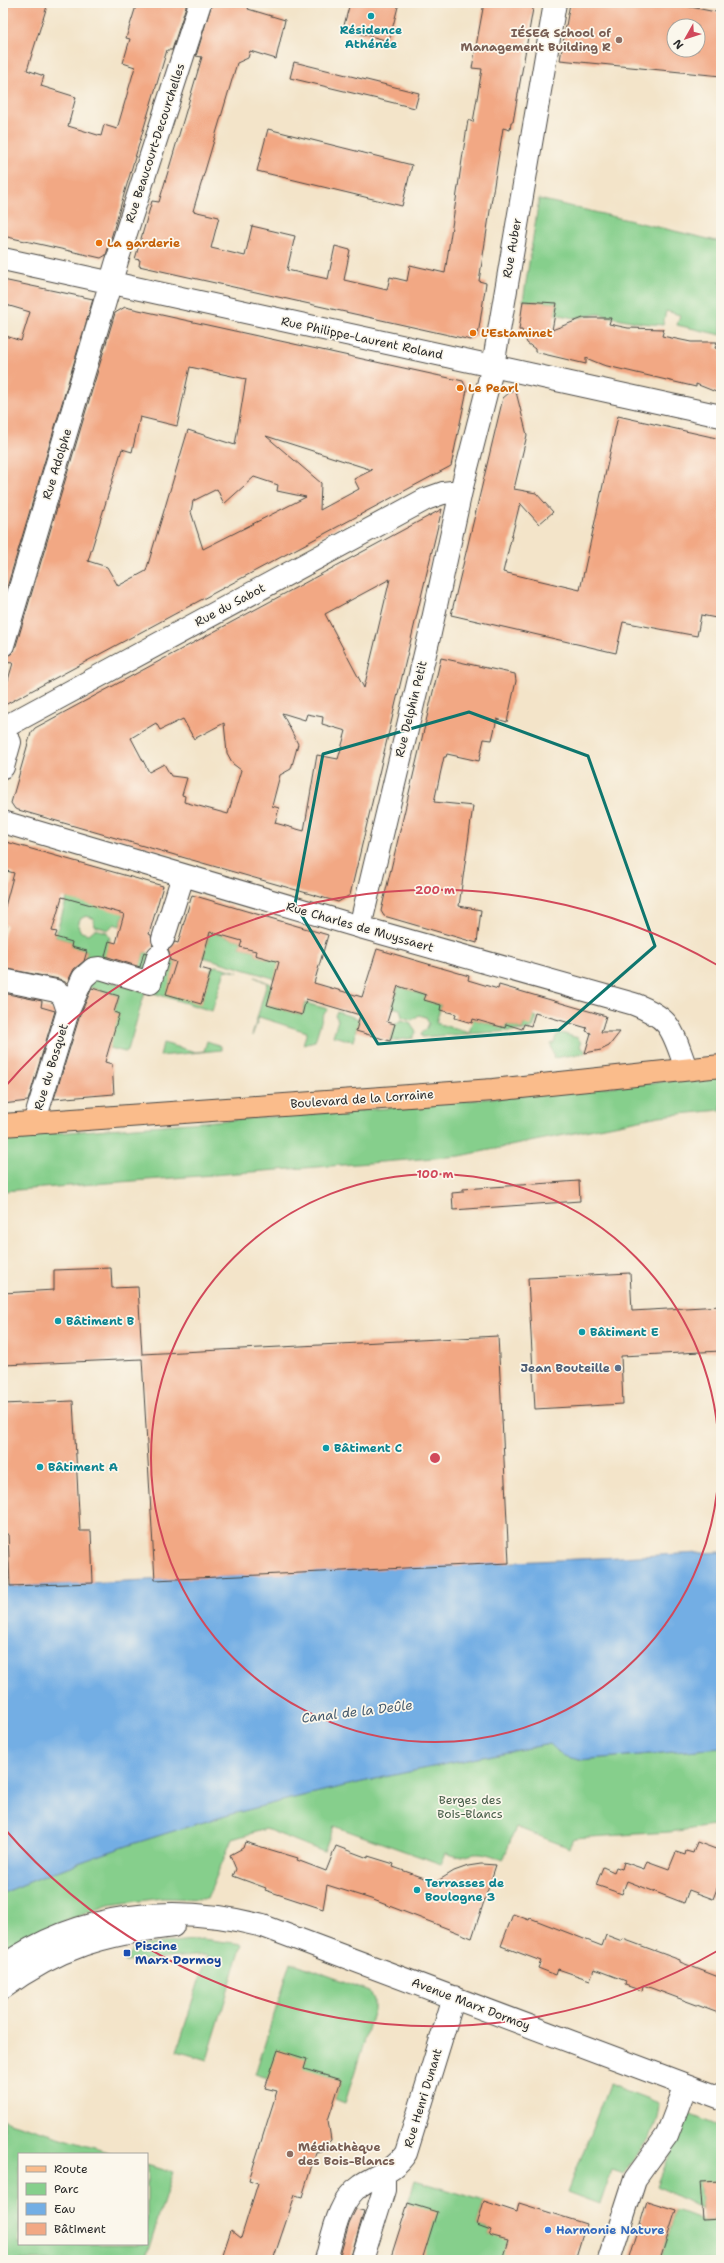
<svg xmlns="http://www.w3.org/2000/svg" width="724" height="2263" viewBox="0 0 724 2263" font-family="'Shantell Sans',sans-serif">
<rect width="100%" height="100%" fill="#fbf7ec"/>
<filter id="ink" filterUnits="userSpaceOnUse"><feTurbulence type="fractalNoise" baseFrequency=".025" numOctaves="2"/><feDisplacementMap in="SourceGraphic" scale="8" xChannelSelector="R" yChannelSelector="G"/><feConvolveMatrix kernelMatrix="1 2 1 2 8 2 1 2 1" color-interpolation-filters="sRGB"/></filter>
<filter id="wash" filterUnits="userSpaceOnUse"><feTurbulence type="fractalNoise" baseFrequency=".012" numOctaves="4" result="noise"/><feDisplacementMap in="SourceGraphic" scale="16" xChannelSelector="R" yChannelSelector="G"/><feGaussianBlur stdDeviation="0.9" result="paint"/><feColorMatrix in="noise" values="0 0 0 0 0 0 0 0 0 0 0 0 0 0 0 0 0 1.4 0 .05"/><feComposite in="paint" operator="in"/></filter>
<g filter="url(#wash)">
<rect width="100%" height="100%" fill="#f3e4c9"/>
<path fill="#86cf8c" stroke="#587d5c" d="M539 199 721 242V335L677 325 680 315 666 311 663 325 641 323 598 314 574 318 555 314 557 303 523 301Z
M67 898 126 907 120 926 114 924 108 930 95 926 93 918 86 916 80 919 78 926 81 932 89 934 95 929 107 932 110 939 105 958 139 968 144 952 154 955 143 973 104 963 76 986 87 951 71 947 72 942 55 937Z
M210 932 242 941 240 947 256 951 255 955 273 960 276 951 291 955 283 981 203 957Z
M162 957 176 962 167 994 201 1003 212 967 217 966 238 972 225 970 212 1011 150 992 158 990 161 980Z
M92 976 145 992 128 1050 125 1052 105 1047 119 1014 114 1012 119 996 85 986Z
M255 977 271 984 268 1005 302 1015 305 1003 328 1009 323 1015 315 1041 303 1044 307 1032 259 1017 252 1036 267 983Z
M398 986 426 995 425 1000 441 1005 436 1023 469 1033 473 1019 505 1028 506 1024 522 1029 524 1024 534 1016 537 1017 533 1028 527 1030 422 1037 421 1033 426 1030 429 1023 426 1017 419 1015 412 1020 402 1017 400 1009 392 1007Z
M337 1012 359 1019 353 1041 333 1036 338 1020 335 1015Z
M402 1020 411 1023V1025L416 1032 413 1038 390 1041 395 1024Z
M561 1033 578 1038 581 1043 580 1047 586 1051 585 1053 554 1058 551 1044 554 1043 556 1036Z
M207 1041 221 1046V1050L160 1056 163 1043 196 1052 204 1051Z
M721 1076V1110L659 1116 460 1156 3 1191V1137L389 1108Z
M550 1744 554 1746 559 1753 579 1760 721 1748V1825L669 1832 574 1838 570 1848 516 1827 503 1860C494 1856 484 1852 474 1853 459 1856 462 1859 446 1853L441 1864 334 1826 324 1852 266 1829 232 1839 207 1899 162 1898 109 1905 62 1922 3 1951V1893C177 1818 364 1779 550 1744Z
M203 1939 242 1944 207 2060 177 2051 207 1955 125 1962 134 1946Z
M291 1962 370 1991 374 2000V2010L345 2103 335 2099 341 2080 323 2075 268 2078 255 2074Z
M609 2084 659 2103C658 2136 638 2148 624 2174L612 2170 600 2204 568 2192Z
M686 2113 721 2127V2181L700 2183 702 2209 657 2186Z
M3 2120 114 2154H19V2244H147V2164L173 2172 145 2260H3Z
M415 2180 484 2201 477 2225 491 2230 489 2235 509 2236 505 2260H422L408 2203Z
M676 2210 703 2220 721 2219V2260H660Z"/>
<path fill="#73aee4" stroke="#4f6c88" d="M721 1552V1748L579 1760 563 1756 550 1744C364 1779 177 1818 3 1893V1587Z"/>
<g id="blocks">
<path fill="#f2a884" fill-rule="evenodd" d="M3 3H48L27 70 44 76 41 86 76 97 68 126 101 136 104 125 117 129 135 67 123 63 130 39 126 38 137 3H187L172 50H167L106 255 101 258 3 236Z
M212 3H250L248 9 285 20 276 59 250 51 248 58 237 63 193 211 219 217 211 248 245 256 252 226 295 236 287 270 328 279 335 246 350 250 344 280 387 290 390 277 407 281 410 265 445 273 468 120 473 122 482 69 472 68 484 3H534L513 122H511L510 130 503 128 479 281 486 283 478 335 471 340 139 266 140 260 135 259 152 201 159 202 202 57 196 56Z
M350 3H399L389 41 343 29Z
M570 3H670L721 13V76L560 60ZM674 26H698V50H674Z
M294 62 419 93 415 108 290 78Z
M268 129 412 165 402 206 257 171Z
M3 280 93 299 3 601V335L21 341 30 312 3 304Z
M523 301 557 303 552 330 583 318H611L609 324 628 328 664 329 662 336 691 342H717L715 348 721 350V394L696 384V387L603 365 586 358V364L535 352V349L527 343 522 330H519Z
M125 307 463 381 467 390 451 466 3 706V697L13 663 3 662V657L11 654 15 649 115 313ZM190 367 246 379 235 445 188 430 146 571 118 586 107 567 88 561 122 449 132 452 140 417 177 426ZM266 436 372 470 354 479 359 489 320 510 321 483ZM254 477 278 485 277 491 306 497 203 549 191 512 193 501 217 489 224 504Z
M515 388 527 435 514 489 536 493 553 512 539 524 520 503 503 572 580 590 618 416 721 439V619L701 615 697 636 623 622 616 653 451 615 503 398Z
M442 509 350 895 338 902 15 809 11 803 31 733 35 728ZM390 579 364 688 325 614ZM282 713 305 720 307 714 323 717 322 724 346 731 338 759 317 755 304 831 275 823 279 808 272 806 280 775 291 769 298 744ZM183 719 194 739 224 723 227 753 233 764 241 770 228 814 184 802 185 796 182 795 187 778 171 776 164 764 149 772 131 738 156 723 160 730Z
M441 658 515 674 516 681 507 722 497 719 492 740 484 739 479 761 447 754 446 757H444L434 802 473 806 459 906 481 910 477 943 384 916 381 911Z
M3 841 163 886 149 934 151 935 153 945 146 953 144 952 140 967 105 956 109 941 116 943 124 914 62 897 52 931 57 932 55 937 72 942 71 947 87 951 84 961 74 969 67 983 59 979 3 968V939L7 925 3 924V914L14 873 3 870Z
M192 895 328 935 314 983 362 997 377 949 469 976 468 980 498 989 499 985 606 1016 601 1032H620L609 1046 601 1050 585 1053 591 1033 586 1031 587 1028 535 1013 531 1026 524 1024 522 1029 506 1024 505 1028 473 1019 472 1023 455 1018 456 1014 440 1010 441 1005 424 1000 426 995 398 986 387 1022 395 1024 390 1041 356 1031 360 1015 306 999 302 1015 267 1005 279 962 255 955 256 951 240 947 242 941 210 932 200 968 211 971 201 1004 166 994 176 962 170 960 168 950 175 942 178 943Z
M92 988 119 996 114 1012 119 1014 105 1062 112 1064 114 1094 54 1099 80 1015Z
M3 993 42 1001 41 1007 55 1011 28 1101 3 1104Z
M579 1181 580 1201 453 1210 452 1193 463 1192V1189Z
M111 1268 112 1288 138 1287 142 1354 498 1336 509 1563 155 1580 142 1359 3 1365V1293L54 1290V1270Z
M630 1273 632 1311 721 1306V1351L621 1356 623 1404 535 1409 528 1278Z
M73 1401 80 1531H91L93 1583 10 1586 8 1534 3 1535V1404Z
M245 1842 298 1858 297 1860 326 1871 336 1846 368 1858V1856L394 1864 393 1867 436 1882 454 1871 468 1866 481 1864 496 1865 472 1938 371 1899 327 1885 323 1909 265 1890 266 1888 233 1876 236 1869 230 1855 243 1848Z
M697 1842 721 1851V1878L713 1899 689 1890 684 1903 627 1881 622 1894 596 1885 603 1867 614 1872 616 1867 622 1869 624 1862 644 1869 647 1861 669 1869 676 1852 685 1855 686 1851 693 1853Z
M513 1914 529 1920 530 1918 602 1946 606 1935 622 1941 623 1939 680 1960V1962L721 1978V2014L643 1985 642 1991 625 1985 626 1981 594 1969 590 1980 558 1969 556 1975 538 1968 541 1961 501 1946Z
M278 2050 307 2059 304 2069 341 2080 328 2120 331 2140 321 2151 316 2152 302 2197 295 2195 273 2260H221L231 2230 241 2238 258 2183 249 2180 277 2091 265 2088Z
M721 2181V2219L703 2220 700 2182Z
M484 2201 517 2212 519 2203 586 2224 575 2260H502L508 2240 489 2235 491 2230 477 2225Z
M647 2201 676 2210 660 2260H629Z
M408 2203 437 2212 422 2260H390Z
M356 2209 364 2211 350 2260H339L349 2223Z"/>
</g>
</g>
<g filter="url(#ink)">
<use href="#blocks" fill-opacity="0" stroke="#494743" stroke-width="1"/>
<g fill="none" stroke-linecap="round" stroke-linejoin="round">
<defs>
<path id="street" d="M3 259 721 416
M3 645 117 261 200 3
M3 728 426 499 443 493 461 491
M3 740 10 742 3 767
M3 822 360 927 634 1004C673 1019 672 1031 686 1068
M360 927 430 633 461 491 493 366 555 3
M163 939 183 876
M3 980 56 991 63 996 68 1011
M34 1123 68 1011 83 978 93 969 100 968 150 983 158 956
M3 1966C80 1912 174 1903 263 1926L721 2098
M3 1988C58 1947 106 1934 173 1926
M326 2260C333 2235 338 2200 361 2185 377 2174 395 2171 406 2153L454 1997
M362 2260 384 2190V2173
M609 2260 635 2179 667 2135 686 2085"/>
<path id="primary" d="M3 1125 493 1090 721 1066"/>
</defs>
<use href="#street" stroke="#494743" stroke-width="24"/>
<use href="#primary" stroke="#494743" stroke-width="24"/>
<use href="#street" stroke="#fff" stroke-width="22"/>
<use href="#primary" stroke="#fabc8b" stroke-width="22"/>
</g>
</g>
<path fill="none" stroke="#0f766e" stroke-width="3" stroke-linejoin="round" d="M469 712 588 756 655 946 559 1030 378 1044 295 904 323 754Z"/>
<g fill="none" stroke="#d1495b" stroke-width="2">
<circle cx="435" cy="1458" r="284"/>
<path d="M719 1950A568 568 0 0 1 3 1827M3 1089A568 568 0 0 1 719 966"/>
</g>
<g fill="#0f9aa8" stroke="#fbf7ec" stroke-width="1.5">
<circle cx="371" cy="16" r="4"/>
<circle cx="58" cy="1321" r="4"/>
<circle cx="582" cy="1332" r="4"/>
<circle cx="326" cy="1448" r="4"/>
<circle cx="40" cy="1467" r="4"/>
<circle cx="417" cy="1890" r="4"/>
</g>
<g fill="#8d6e63" stroke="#fbf7ec" stroke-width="1.5">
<circle cx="619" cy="40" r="4"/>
<circle cx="290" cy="2154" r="4"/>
</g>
<g fill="#e8710a" stroke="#fbf7ec" stroke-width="1.5">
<circle cx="99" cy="243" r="4"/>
<circle cx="473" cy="333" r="4"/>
<circle cx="460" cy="388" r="4"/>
</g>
<circle fill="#5c6f8a" stroke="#fbf7ec" stroke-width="1.5" cx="618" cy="1368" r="4"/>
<rect fill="#1a4fb4" stroke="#fbf7ec" stroke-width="1.5" x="123" y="1949" width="8" height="8" rx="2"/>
<circle fill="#3f7fe0" stroke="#fbf7ec" stroke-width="1.5" cx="548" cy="2230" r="4"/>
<g text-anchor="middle" stroke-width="3.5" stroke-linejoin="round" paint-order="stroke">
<g font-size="12" font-weight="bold" fill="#0d838f" stroke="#fbf7ec" text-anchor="start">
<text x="371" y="34" text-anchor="middle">Résidence<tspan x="371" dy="14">Athénée</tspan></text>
<text x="66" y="1325">Bâtiment B</text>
<text x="590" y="1336">Bâtiment E</text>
<text x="334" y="1452">Bâtiment C</text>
<text x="48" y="1471">Bâtiment A</text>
<text x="425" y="1887">Terrasses de<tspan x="425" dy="14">Boulogne 3</tspan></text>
</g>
<g font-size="12" font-weight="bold" fill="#785e54" stroke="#fbf7ec" text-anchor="end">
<text x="611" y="37">IÉSEG School of<tspan x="611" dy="14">Management Building R</tspan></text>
<text x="298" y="2151" text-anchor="start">Médiathèque<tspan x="298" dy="14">des Bois-Blancs</tspan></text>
</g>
<g font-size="12" fill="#2b2b2b" stroke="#fbf7ec">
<text transform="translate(155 143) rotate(-72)" y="4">Rue Beaucourt-Decourchelles</text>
<text transform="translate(512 248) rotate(-80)" y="4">Rue Auber</text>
<text transform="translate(362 338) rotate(12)" y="4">Rue Philippe-Laurent Roland</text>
<text transform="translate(57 464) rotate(-73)" y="4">Rue Adolphe</text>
<text transform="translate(230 605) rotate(-28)" y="4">Rue du Sabot</text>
<text transform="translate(411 709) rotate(-76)" y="4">Rue Delphin Petit</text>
<text transform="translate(360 927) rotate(16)" y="4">Rue Charles de Muyssaert</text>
<text transform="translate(51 1067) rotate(-73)" y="4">Rue du Bosquet</text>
<text transform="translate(362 1099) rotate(-4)" y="4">Boulevard de la Lorraine</text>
<text transform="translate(471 2004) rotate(21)" y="4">Avenue Marx Dormoy</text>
<text transform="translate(423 2098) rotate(-73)" y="4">Rue Henri Dunant</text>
</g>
<g font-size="12" font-weight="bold" fill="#c56008" stroke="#fbf7ec" text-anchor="start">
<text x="107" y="247">La garderie</text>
<text x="481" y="337">L'Estaminet</text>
<text x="468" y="392">Le Pearl</text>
</g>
<g font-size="12" font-weight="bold" fill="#4e5e75" stroke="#fbf7ec" text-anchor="end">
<text x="610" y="1372">Jean Bouteille</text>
</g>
<g font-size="12" fill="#465c48" stroke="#fbf7ec">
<text x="470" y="1804">Berges des<tspan x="470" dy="14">Bois-Blancs</tspan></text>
</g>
<g font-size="12" font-weight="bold" fill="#164399" stroke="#fbf7ec" text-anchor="start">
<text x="135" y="1950">Piscine<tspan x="135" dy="14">Marx Dormoy</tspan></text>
</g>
<g font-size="12" font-weight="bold" fill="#366cbe" stroke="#fbf7ec" text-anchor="start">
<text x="556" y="2234">Harmonie Nature</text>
</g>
<g font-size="13" font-style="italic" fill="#44596c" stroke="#fbf7ec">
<text transform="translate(357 1711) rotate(-7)" y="5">Canal de la Deûle</text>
</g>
</g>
<circle cx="435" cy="1458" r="6" fill="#d1495b" stroke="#fbf7ec" stroke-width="2"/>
<g font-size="12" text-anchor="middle" font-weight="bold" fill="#d1495b" stroke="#fbf7ec" stroke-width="3.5" stroke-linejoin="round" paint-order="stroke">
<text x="435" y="894">200 m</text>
<text x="435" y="1178">100 m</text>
</g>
<rect width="724" height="2263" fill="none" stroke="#fbf7ec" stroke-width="16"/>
<rect x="18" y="2153" width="130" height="92" fill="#fbf7ec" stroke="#a8a59f"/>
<rect x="26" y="2166" width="20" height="6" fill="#fabc8b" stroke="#a8a59f"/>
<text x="54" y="2173" font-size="12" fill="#2b2b2b">Route</text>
<rect x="26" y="2183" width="20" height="12" fill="#86cf8c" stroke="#a8a59f"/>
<text x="54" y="2193" font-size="12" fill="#2b2b2b">Parc</text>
<rect x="26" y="2203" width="20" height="12" fill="#73aee4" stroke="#a8a59f"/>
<text x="54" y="2213" font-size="12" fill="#2b2b2b">Eau</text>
<rect x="26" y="2223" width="20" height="12" fill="#f2a884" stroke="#a8a59f"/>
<text x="54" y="2233" font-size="12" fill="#2b2b2b">Bâtiment</text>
<g transform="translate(686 38) rotate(231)"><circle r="19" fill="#fbf7ec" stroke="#a8a59f"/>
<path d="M0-3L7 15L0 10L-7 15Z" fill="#d1495b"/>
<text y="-6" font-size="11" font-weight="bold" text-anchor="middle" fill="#2b2b2b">N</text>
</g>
</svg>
